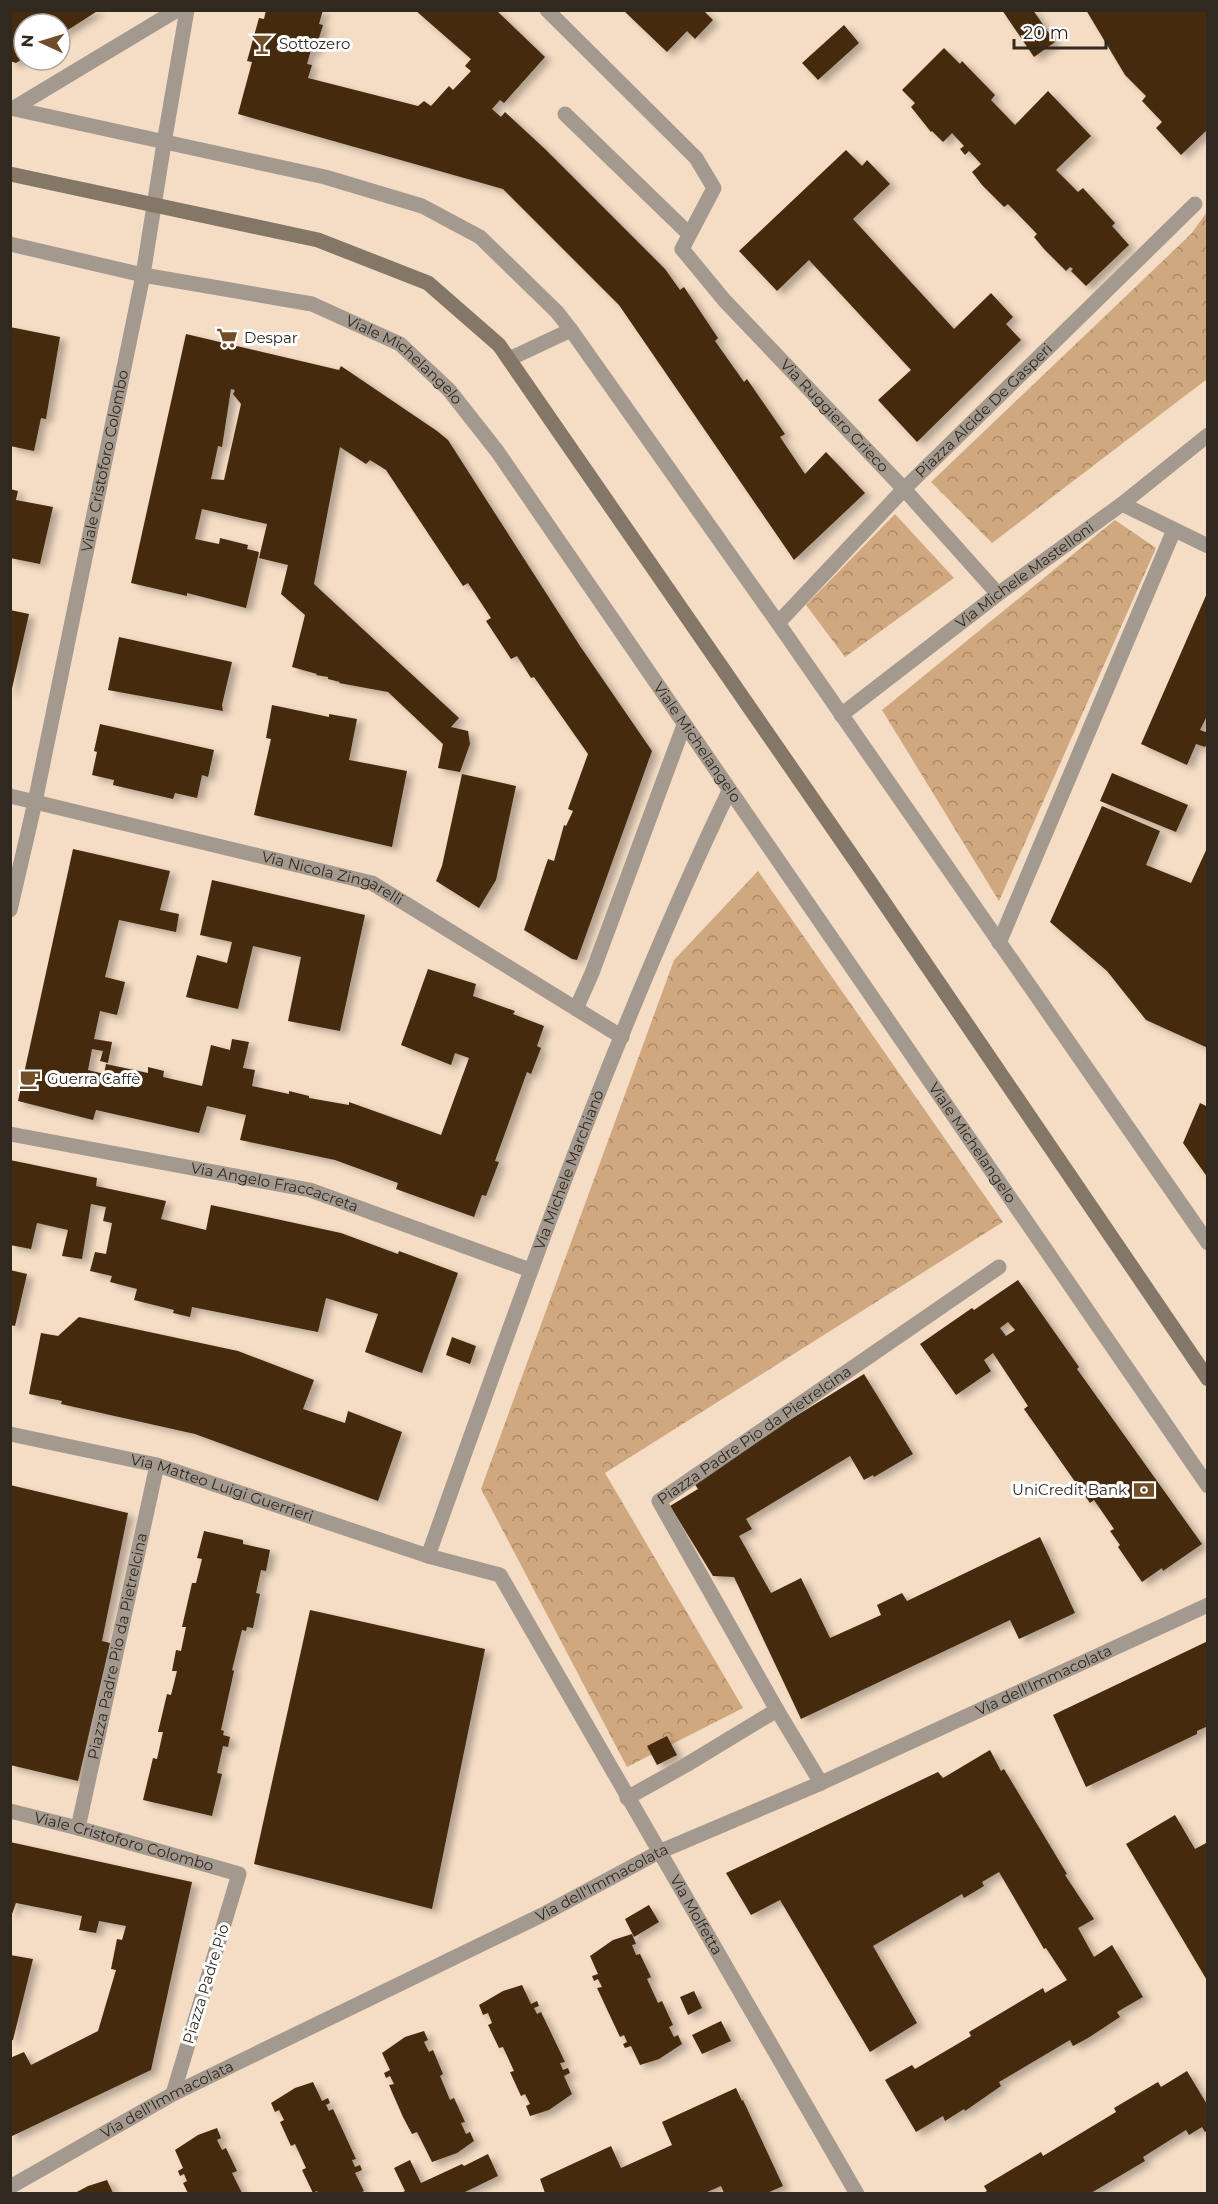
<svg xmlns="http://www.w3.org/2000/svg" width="1218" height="2204" viewBox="0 0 1218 2204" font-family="Montserrat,sans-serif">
<defs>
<pattern id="park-crowns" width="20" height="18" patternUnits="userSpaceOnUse" patternTransform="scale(1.5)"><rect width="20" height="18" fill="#d0a880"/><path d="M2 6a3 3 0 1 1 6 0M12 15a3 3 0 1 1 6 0" fill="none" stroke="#a98968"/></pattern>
<filter id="shadow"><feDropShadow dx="6" dy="4" stdDeviation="3" flood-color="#0004"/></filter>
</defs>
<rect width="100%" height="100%" fill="#f4dcc5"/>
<path fill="url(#park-crowns)" d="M1207 212V379L992 543 931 482 1191 234Z
M895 514 954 578 845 657 806 605Z
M1115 520 1156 548 999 901 882 710Z
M758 871 1003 1222 605 1473 743 1708 627 1767 481 1489 674 960Z"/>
<path fill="#442b0d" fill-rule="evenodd" filter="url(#shadow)" d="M10 10H99L60 35V24H24V58L16 63 10 61Z
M266 10H323L319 24 323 25 315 51 311 50 307 64 312 65 308 78 418 106 424 101 431 106 449 86 453 90 471 71 465 66 471 59 415 10H496L545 57 504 103 500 100 492 109 501 117 505 112 545 149 665 269 680 290 684 287 718 338 715 341 744 382 747 379 785 434 780 437 805 474 826 452 865 493 794 560 619 305 503 189 238 114 252 62 247 61 259 18 264 19Z
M623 10H703L713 20 695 39 687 31 667 52Z
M1002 10H1033L1055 42 1034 57Z
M1086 10H1208V129L1181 155 1156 128 1162 122 1142 101 1146 96 1125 75Z
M844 25 859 43 818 80 802 63Z
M944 48 960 64 962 61 995 95 991 100 1015 125 1048 91 1091 136 1056 170 1078 192 1083 188 1115 223 1112 226 1129 245 1086 286 1071 271 1073 269 1070 267 1066 271 1044 249 1034 237 1037 234 1008 204 1004 207 982 185 972 172 981 164 969 151 965 155 960 149 964 146 952 133 943 142 932 131 931 132 911 107 915 103 902 90Z
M846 150 862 166 867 160 890 184 853 219 954 329 991 293 1013 317 1006 324 1021 340 917 442 878 400 911 370 809 260 777 291 739 251Z
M10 327 60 337 46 419 41 418 34 451 10 446Z
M186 334 339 370 341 366 437 431 448 440 580 646 652 751 577 960 572 959 524 930 548 859 554 861 564 825 566 826 573 811 568 809 588 754 534 677 531 678 517 656 511 659 486 621 491 618 468 583 463 586 386 470 370 460 366 464 340 447 314 584 459 718 451 727 468 731 470 744 460 772 438 768 443 744 388 692 339 683 340 682 328 679V677L316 675 317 674 292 667 305 615 281 594 288 565 259 558 267 524 202 509 195 539 219 544 220 538 248 545 247 549 259 552 246 608 187 593V596L131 583ZM231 389 235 390 233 394 241 404 224 480 211 479 218 446 222 447Z
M10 489 18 491 16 500 53 507 40 564 10 558Z
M1208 591V714L1200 730 1208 733V741L1205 747 1196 744 1187 765 1141 744Z
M10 610 29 614 11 693H10Z
M119 637 232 662 222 705 223 711 108 690Z
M272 705 329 717V714L357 719 349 760 407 771 392 847 254 815 271 739 266 738Z
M100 724 214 750 208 777 202 775 197 798 175 793 173 799 113 785 114 780 92 775 97 752 94 751Z
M1112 773 1188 805 1176 832 1100 801Z
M462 774 516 786 496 880 479 908 436 881 442 866Z
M1102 806 1160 831 1146 865 1191 883 1208 846V1048L1146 1020 1107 971 1050 922Z
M73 849 170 871 160 910 179 914 176 932 119 920 105 977 125 982 117 1015 100 1011 94 1039 112 1042 108 1063 100 1061 103 1051 92 1049 88 1070 104 1074 106 1064 148 1073V1067L164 1071 163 1077 202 1086 211 1045 230 1050 232 1039 249 1042 243 1068 255 1070 252 1086 289 1094V1091L309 1096V1098L349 1105V1102L441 1135 469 1058 455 1053 451 1065 401 1045 428 969 476 984 473 996 515 1011 513 1014 544 1026 537 1046 541 1048 531 1074 527 1072 495 1161 499 1162 486 1196 482 1195 474 1217 396 1189 398 1183 335 1160 240 1140 246 1115 207 1106 199 1133 96 1110 93 1120 18 1101Z
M212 880 365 915 340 1031 288 1021 301 957 253 946 238 1009 186 997 197 955 227 963 232 942 200 935Z
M1200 1103 1208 1107V1178L1183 1143Z
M10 1160 97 1178 96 1186 166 1201 161 1219 206 1230 211 1205 341 1233 398 1254 399 1251 458 1273 422 1373 365 1352 378 1314 326 1298 318 1332 192 1307 190 1317 173 1313 174 1310 134 1300 137 1289 110 1282 112 1276 90 1271 95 1252 106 1254 112 1223 103 1221 106 1207 91 1204 82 1259 62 1256 68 1230 37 1223 31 1249 10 1245Z
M10 1270 27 1274 15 1326 10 1325Z
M1018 1280 1079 1367 1077 1369 1202 1544 1163 1571 1162 1568 1142 1582 1118 1547 1120 1545 1110 1531 1114 1529 1094 1500 1090 1503 1024 1409 1028 1406 993 1353 984 1360 991 1371 956 1395 920 1344 972 1308 974 1310ZM1008 1322 1015 1330 1006 1336 1000 1328Z
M79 1317 238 1351 314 1380 303 1409 345 1423 348 1411 402 1432 378 1501 195 1434 61 1404 62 1401 29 1394 41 1333 58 1336Z
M452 1337 476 1346 470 1364 446 1355Z
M864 1374 913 1454 874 1477 873 1475 864 1480 850 1456 746 1519 752 1529 739 1536 771 1593 801 1578 830 1638 881 1615 877 1605 902 1593 907 1601 1040 1537 1075 1613 1019 1639 1010 1620 801 1719 734 1577 713 1576 670 1506 698 1489 692 1480Z
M10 1485 128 1513 102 1641 110 1643 78 1781 10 1765Z
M204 1531 243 1540V1544L270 1550 266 1571 261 1570 256 1593 260 1594 253 1628 247 1627 246 1631 242 1630 232 1670 234 1671 221 1730 224 1731 223 1735 230 1737 228 1747 223 1746 217 1773 222 1774 212 1816 143 1800 153 1758 157 1759 163 1732H158L167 1694 171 1695 177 1671H172L176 1650 181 1651 186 1627H182L192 1583H196L202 1559 197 1558Z
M310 1610 485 1649 432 1909 254 1864Z
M1208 1641V1726L1197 1731V1734L1086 1787 1053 1715Z
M667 1736 677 1755 657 1765 647 1746Z
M990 1750 1001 1771 1004 1769 1067 1874 1065 1875 1094 1919 1078 1928 1094 1957 1112 1945 1143 1997 1117 2012 1120 2017 1088 2038 1073 2046 1070 2040 999 2082 1001 2086 965 2111 964 2109 945 2121 943 2116 916 2132 885 2080 912 2065 915 2069 971 2036 969 2032 1043 1988 1045 1993 1067 1980 1046 1948 1044 1949 999 1872 982 1882 984 1886 964 1898 962 1894 873 1946 917 2023 870 2052 780 1900 751 1915 726 1873 938 1772 943 1778Z
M1175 1815 1195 1849 1208 1842V1982L1126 1844Z
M10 1842 192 1882 151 2070 10 2137V2058L24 2052 31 2065 98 2031 116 1970 111 1969 117 1939 122 1940 126 1926 99 1921 96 1933 79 1930 82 1916 16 1903 12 1914 10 1913Z
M649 1905 659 1922 634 1937 625 1919Z
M632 1934 636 1944 632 1945 636 1955 640 1954 651 1977 647 1979 658 2003 662 2001 673 2025 669 2027 674 2037 678 2035 682 2044 659 2059 640 2065 631 2046 625 2048 623 2044 627 2042 624 2035 620 2037 597 1988 602 1987 598 1979 594 1981 592 1976 598 1974 590 1956 613 1940Z
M10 1955 33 1959 13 2040 10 2041Z
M522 1985 531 2004 537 2001 539 2006 534 2008 537 2014 541 2012 565 2062 560 2063 563 2070 568 2068 570 2073 564 2076 572 2094 549 2110 530 2116 526 2106 530 2104 525 2094 521 2096 510 2072 514 2071 503 2047 499 2048 488 2025 492 2023 488 2013 483 2015 479 2005 503 1991Z
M694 1991 702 2008 688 2015 680 1997Z
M721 2021 731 2041 702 2054 692 2035Z
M424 2031 428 2040 424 2042 429 2052 433 2050 443 2074 440 2076 450 2100 454 2098 465 2122 461 2123 466 2134 470 2132 474 2141 457 2153 432 2162 417 2132 412 2134 403 2117 389 2085 394 2084 390 2076 386 2078 384 2073 390 2070 382 2053 405 2037Z
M1187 2071 1208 2106V2130L1205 2132 1202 2127 1189 2135 1186 2130 1143 2157 1145 2161 1091 2193H983L987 2191 984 2186 1041 2152 1043 2156 1116 2112 1114 2108 1158 2082 1161 2087Z
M313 2082 322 2101 328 2098 330 2103 326 2105 329 2111 333 2109 356 2159 352 2160 355 2167 360 2165 362 2170 355 2173 364 2191 360 2193H318L317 2191 313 2193 302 2170 306 2168 295 2144 291 2146 280 2122 284 2120 279 2110 275 2112 271 2103 295 2088Z
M736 2088 742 2101 743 2100 783 2186 767 2193H724L721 2186 705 2193H545L540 2179 611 2146 621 2168 672 2145 662 2122Z
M217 2128 221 2138 217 2140 222 2150 226 2148 237 2171 232 2173 242 2193H188L183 2183 187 2181 184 2174 180 2176 178 2171 183 2168 175 2150 198 2135Z
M488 2154 498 2176 463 2193H401L405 2191 394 2168 410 2160 421 2183 462 2164 464 2166Z
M107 2180 113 2193H75L88 2186Z"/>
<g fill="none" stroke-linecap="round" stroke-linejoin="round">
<g stroke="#a3998f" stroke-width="15">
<path id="s1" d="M547 10 696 158 714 188 682 249 725 301 904 489 998 594"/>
<path d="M10 108 325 177 422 206 480 237 557 312 571 330 778 623 1208 1243"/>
<path d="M14 108 177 10"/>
<path d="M565 114 689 234"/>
<path id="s2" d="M10 244 143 275 312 304 400 344 449 390 497 451 1208 1486"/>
<path d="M509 359 571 330"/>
<path d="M1122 504 1208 546"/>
<path id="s3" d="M778 623 904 489 1195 204"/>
<path id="s4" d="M841 715 998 594 1122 504 1208 435"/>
<path id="s5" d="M10 796 372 883 622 1037"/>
<path id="s6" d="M10 910 35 802 143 275 164 143 187 10"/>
<path d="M999 943 1174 530"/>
<path d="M576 1009 592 973 684 725"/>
<path id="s7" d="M10 1134 310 1190 530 1270"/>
<path id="s8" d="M10 1434 157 1465 428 1556 500 1575 857 2194"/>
<path id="s9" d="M428 1556C520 1298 611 1038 729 791"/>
<path id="s10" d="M821 1783 777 1710 659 1501 999 1267"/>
<path d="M627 1798 686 1765 777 1710"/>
<path id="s11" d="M10 1811 78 1828 239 1874 173 2094"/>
<path id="s12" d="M78 1828 157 1465"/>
<path id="s13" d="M10 2187 173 2094 542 1915 659 1852 821 1783 1208 1605"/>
</g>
<path stroke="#857768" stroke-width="15" d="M10 174 318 240 428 283 499 345 868 879 1208 1379"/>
</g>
<defs>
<symbol id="bar-bare" viewBox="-9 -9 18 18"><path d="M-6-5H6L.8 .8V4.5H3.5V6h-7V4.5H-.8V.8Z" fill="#714e27" stroke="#fff" stroke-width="2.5" paint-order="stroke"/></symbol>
<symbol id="supermarket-bare" viewBox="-9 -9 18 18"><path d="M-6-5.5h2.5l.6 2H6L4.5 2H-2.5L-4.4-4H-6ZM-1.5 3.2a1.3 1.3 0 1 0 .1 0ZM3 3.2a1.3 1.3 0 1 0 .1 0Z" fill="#714e27" stroke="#fff" stroke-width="2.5" paint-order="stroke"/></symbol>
<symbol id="cafe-bare" viewBox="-9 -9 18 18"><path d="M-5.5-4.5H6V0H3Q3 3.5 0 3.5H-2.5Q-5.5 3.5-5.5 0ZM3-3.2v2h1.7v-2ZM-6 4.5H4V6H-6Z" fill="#714e27" stroke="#fff" stroke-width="2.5" paint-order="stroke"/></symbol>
<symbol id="bank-bare" viewBox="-9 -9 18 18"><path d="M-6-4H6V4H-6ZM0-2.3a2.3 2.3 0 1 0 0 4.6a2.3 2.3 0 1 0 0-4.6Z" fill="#714e27" stroke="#fff" stroke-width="2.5" paint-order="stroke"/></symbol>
</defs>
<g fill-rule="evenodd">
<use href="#bar-bare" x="247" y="29" width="30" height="30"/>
<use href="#supermarket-bare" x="212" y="323" width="30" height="30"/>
<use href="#cafe-bare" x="15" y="1064" width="30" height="30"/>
<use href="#bank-bare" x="1129" y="1475" width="30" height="30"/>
</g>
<g text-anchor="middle" stroke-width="6" stroke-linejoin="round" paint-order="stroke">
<g font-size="15" fill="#31281f" stroke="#fff" text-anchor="start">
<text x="279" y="49">Sottozero</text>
<text x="244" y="343">Despar</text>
<text x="47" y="1084">Guerra Caffè</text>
<text x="1127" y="1495" text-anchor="end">UniCredit Bank</text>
</g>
<g font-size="15" fill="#31281f" stroke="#fff">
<text dy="5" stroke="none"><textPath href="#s2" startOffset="417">Viale Michelangelo</textPath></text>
<text dy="5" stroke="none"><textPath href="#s3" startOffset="296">Piazza Alcide De Gasperi</textPath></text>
<text dy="5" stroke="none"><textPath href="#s1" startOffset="540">Via Ruggiero Grieco</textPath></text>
<text dy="5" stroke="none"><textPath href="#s6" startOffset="459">Viale Cristoforo Colombo</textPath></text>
<text dy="5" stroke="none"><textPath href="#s4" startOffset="231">Via Michele Mastelloni</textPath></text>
<text dy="5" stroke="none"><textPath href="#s2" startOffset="903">Viale Michelangelo</textPath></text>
<text dy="5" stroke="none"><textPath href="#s5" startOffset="333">Via Nicola Zingarelli</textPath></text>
<text dy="5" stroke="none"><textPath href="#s2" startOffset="1389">Viale Michelangelo</textPath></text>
<text dy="5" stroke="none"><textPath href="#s9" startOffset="411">Via Michele Marchianò</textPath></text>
<text dy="5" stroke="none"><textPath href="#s7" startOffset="270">Via Angelo Fraccacreta</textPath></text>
<text dy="5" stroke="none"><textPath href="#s10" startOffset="441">Piazza Padre Pio da Pietrelcina</textPath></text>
<text dy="5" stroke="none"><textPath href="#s8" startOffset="219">Via Matteo Luigi Guerrieri</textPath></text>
<text dy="5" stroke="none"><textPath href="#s12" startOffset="186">Piazza Padre Pio da Pietrelcina</textPath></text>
<text dy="5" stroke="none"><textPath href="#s13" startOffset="1152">Via dell'Immacolata</textPath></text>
<text dy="5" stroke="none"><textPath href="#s11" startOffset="118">Viale Cristoforo Colombo</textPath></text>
<text dy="5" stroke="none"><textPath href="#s13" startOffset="666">Via dell'Immacolata</textPath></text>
<text dy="5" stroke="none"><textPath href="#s8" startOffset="903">Via Molfetta</textPath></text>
<text transform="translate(206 1984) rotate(-73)" y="5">Piazza Padre Pio</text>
<text dy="5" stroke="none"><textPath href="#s13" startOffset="180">Via dell'Immacolata</textPath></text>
</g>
</g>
<rect width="1218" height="2204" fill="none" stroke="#31281f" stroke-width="24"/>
<g transform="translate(42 42) rotate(274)"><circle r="28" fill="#ffffff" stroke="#ada9a5" stroke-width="1.5"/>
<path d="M0-4.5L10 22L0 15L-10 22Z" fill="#714e27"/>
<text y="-9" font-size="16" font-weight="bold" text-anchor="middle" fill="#31281f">N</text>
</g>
<path d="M1014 39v9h92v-9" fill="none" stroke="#31281f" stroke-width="3"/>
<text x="1023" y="39" font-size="18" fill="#31281f" stroke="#ffffff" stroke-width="4.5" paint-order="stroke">20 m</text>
</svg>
